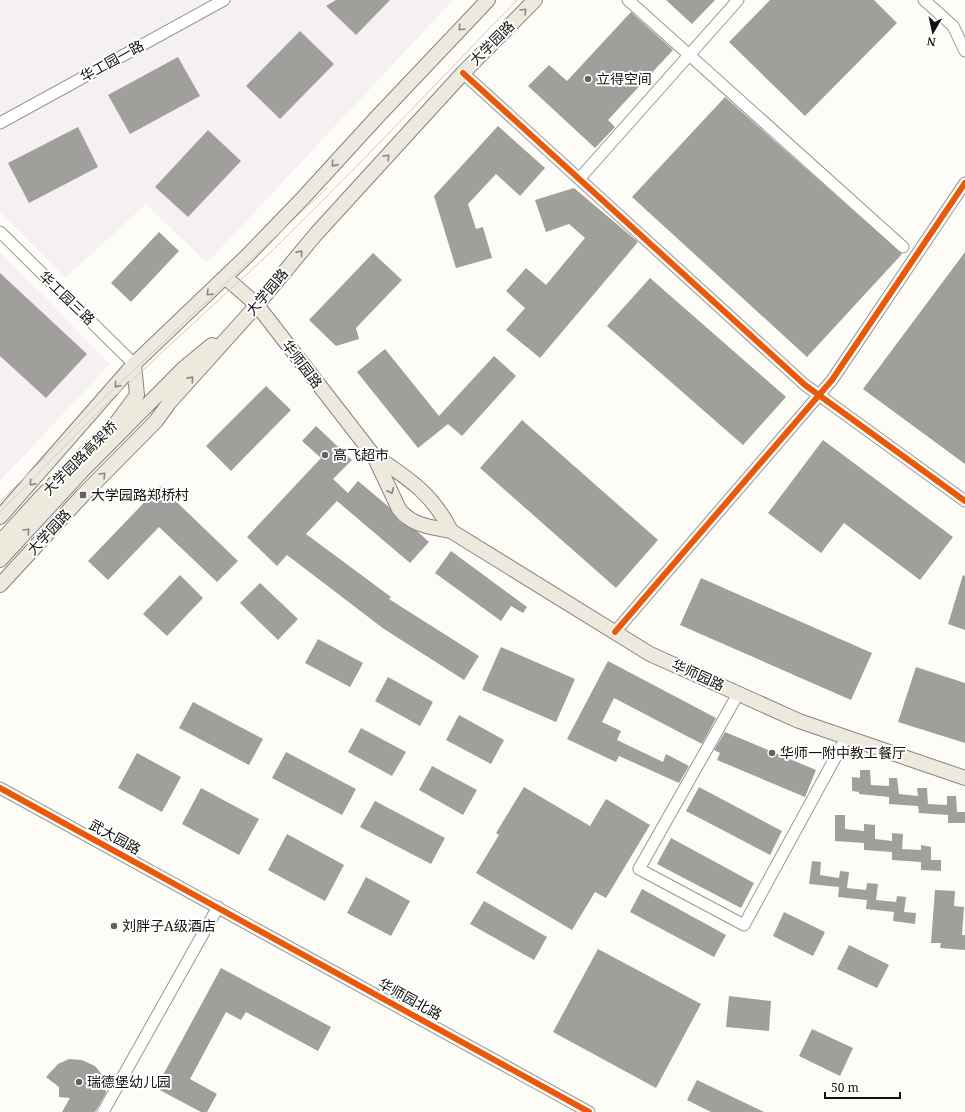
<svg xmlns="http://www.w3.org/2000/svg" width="965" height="1112" viewBox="0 0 965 1112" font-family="'Noto Serif','Noto Sans SC',serif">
<rect width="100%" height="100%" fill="#fdfcf7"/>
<path fill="#f5f0f3" d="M0 0H453L207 263 146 204 65 278 0 211Z
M0 252 110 364 0 481Z"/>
<path fill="#a19f9c" d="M336 0H390L356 35 326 6Z
M666 0H715L692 24Z
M770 0H874L897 23 805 116 729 42Z
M631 12 673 50 608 120 615 127 595 148 528 86 549 65 567 81Z
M300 31 334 64 280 119 246 86Z
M178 57 200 96 130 134 108 95Z
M725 97 902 254 807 357 632 197Z
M498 126 545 168 520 196 496 174 468 204 476 229 483 227 492 258 456 268 434 196Z
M78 127 98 167 29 203 8 163Z
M208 130 241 161 188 217 155 187Z
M574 188 638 242 540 358 506 330 525 308 506 291 526 268 546 285 585 238 569 224 546 232 535 200Z
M159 232 179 251 131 302 111 283Z
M965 252V464L863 389Z
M373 253 402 280 356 328 359 339 336 346 309 320Z
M0 273 87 354 46 398 0 356Z
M650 278 786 397 743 445 607 326Z
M385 349 439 416 494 356 516 376 462 436 448 424 418 448 357 372Z
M266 386 291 410 231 471 206 446Z
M522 420 658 540 616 588 480 468Z
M316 426 352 460 333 479 348 493 358 481 389 507 399 521 418 532 429 542 410 563 337 501 306 534 391 597 389 599 479 656 464 680 384 629 287 555 277 566 247 537 321 458 302 441Z
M823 440 953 537 920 580 844 523 821 553 768 513Z
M160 486 238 561 217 582 159 527 108 580 88 561Z
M451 551 527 607 523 613 511 606 501 621 435 573Z
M180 575 203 598 167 636 143 614Z
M963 575 965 576V630L948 624Z
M701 578 872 653 851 700 680 625Z
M260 583 298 619 278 640 240 603Z
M318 639 363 663 350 687 305 663Z
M501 647 575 679 556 722 482 690Z
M608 661 716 718 702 744 614 698 602 722 621 731 617 740 663 762 666 754 689 766 679 783 619 756 616 762 567 739Z
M916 667 965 683V743L898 722Z
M388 677 433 702 420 726 375 701Z
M193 702 263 739 249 765 179 728Z
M459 715 504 740 491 764 446 740Z
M361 728 406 752 392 776 348 752Z
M725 732 816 770 805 797 717 760 720 753 714 750Z
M286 752 356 789 342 815 272 778Z
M137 753 181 777 162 812 118 788Z
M432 766 477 790 463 815 419 790Z
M860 770H870L871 785 889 786V778H897L899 794 918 796 917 788H927L928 804 947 805V796H956L957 812H965V823H948V815L919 813 918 806 889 804V797L859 794V792L852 791V777L860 778Z
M524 787 590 826 606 799 650 825 606 898 595 892 572 930 476 873 499 835 496 833Z
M699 787 782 831 770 855 686 811Z
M201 788 259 819 239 855 182 824Z
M375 801 445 838 431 864 360 827Z
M835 815H845V829L864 831V824L875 825V839L892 841V833L903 834 902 849 921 850V845L931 847V860H941V871L921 870V862L892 860V852L864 850V843L835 841Z
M287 834 344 865 325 901 268 870Z
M671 838 754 883 741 908 657 864Z
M812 861 821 862 820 875 839 878 840 871 849 872 847 888 866 890 867 883 878 884 876 900 896 902 897 896 906 897 904 912 916 913 915 924 893 921 894 912 866 909 867 900 838 897 839 887 809 884Z
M366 877 410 901 391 936 347 913Z
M642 889 726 935 714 957 630 912Z
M935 890 955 891 954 906 964 907 962 935H965V950L940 948 941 943H931Z
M484 901 547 937 534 960 470 924Z
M784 912 825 932 813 956 773 936Z
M849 945 889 965 877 988 837 969Z
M598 949 701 1004 656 1088 553 1032Z
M221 968 331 1027 318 1051 246 1012 241 1020 226 1012 190 1079 217 1094 207 1112H201L156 1088Z
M729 996 771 1001 769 1031 726 1027Z
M812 1029 853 1048 840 1076 799 1056Z
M69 1059 82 1060 95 1066 104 1077 106 1093 95 1112H62L70 1098 59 1097V1087L46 1077 58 1064Z
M697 1080 764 1112H711L687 1100Z"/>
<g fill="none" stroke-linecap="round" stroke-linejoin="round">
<defs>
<path id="minor" d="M628 0 903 247
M924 0 953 26 965 51
M463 73 805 385 965 501
M0 123 224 0
M579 179 738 0
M0 232 134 364
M615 632 832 380 965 183
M738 694 639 869 744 925 846 738
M0 788 589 1112
M103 1112 218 907"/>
<path id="major" d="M225 277 257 305 374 456 399 509C412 526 431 527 451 531L650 654 799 721 965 778
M375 456C409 479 432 493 451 531
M0 517 134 364 247 256 303 198 379 115 488 0
M0 542 42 496 117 422 137 395 134 364
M0 560 83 470 184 368 212 345
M0 585 83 495 156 421 169 403 257 305 316 234 463 73 535 0"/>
</defs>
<use href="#minor" stroke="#979795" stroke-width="13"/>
<use href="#major" stroke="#858482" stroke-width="16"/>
<use href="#minor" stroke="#fffffe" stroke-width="11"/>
<use href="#major" stroke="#ede9dc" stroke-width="14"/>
<path stroke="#d9c6c7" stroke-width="1" d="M0 502 100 402 327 188
M0 512 105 405 274 249 357 166 517 0"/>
<defs>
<path id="cycleway" d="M463 73 805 385 965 501
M615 632 832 380 965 183
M0 788 589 1112"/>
</defs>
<use href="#cycleway" stroke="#fff" stroke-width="8"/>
<use href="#cycleway" stroke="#e8590c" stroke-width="6"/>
</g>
<defs><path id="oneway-chevron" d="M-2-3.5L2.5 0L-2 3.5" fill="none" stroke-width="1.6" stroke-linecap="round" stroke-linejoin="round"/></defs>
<g stroke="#8a8881">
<use href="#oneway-chevron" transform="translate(524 11) rotate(-45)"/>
<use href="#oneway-chevron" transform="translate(461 28) rotate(133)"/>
<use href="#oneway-chevron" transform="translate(387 157) rotate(-47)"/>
<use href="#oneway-chevron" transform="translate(334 164) rotate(132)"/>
<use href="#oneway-chevron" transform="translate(300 253) rotate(-51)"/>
<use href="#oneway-chevron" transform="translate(209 293) rotate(136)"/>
<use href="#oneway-chevron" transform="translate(191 379) rotate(-48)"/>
<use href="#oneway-chevron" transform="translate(117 385) rotate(131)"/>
<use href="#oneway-chevron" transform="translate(103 475) rotate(-46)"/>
<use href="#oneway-chevron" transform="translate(32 483) rotate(131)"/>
<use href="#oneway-chevron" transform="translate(391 491) rotate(65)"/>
<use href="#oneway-chevron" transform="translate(27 531) rotate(-47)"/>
</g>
<g fill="#646362" stroke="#fff" stroke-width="1.5">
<circle cx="588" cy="79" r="4"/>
<circle cx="325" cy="455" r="4"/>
<rect x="79" y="491" width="8" height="8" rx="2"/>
<circle cx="772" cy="753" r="4"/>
<circle cx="114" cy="926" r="4"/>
<circle cx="79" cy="1082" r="4"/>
</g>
<g text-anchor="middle" stroke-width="4" stroke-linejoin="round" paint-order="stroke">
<g font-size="14" fill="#111" stroke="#fff">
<text transform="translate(492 43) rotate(-45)" y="5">大学园路</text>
<text transform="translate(112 61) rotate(-29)" y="5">华工园一路</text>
<text transform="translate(267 292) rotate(-50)" y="5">大学园路</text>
<text transform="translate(67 298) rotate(44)" y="5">华工园三路</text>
<text transform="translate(302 364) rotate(53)" y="5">华师园路</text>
<text transform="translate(80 458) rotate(-45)" y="5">大学园路高架桥</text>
<text transform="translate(49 532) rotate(-47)" y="5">大学园路</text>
<text transform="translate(698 675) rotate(24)" y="5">华师园路</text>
<text transform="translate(115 837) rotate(29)" y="5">武大园路</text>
<text transform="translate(410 999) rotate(29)" y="5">华师园北路</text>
</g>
<g font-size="14" fill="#111" stroke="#fff" text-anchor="start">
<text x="596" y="84">立得空间</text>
<text x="333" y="460">高飞超市</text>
<text x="91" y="500">大学园路郑桥村</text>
<text x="780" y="758">华师一附中教工餐厅</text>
<text x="122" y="931">刘胖子A级酒店</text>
<text x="87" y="1087">瑞德堡幼儿园</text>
</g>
</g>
<g transform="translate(933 32) rotate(189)" stroke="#ffffff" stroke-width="3" paint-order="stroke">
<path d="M0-3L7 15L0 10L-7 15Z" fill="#111111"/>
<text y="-6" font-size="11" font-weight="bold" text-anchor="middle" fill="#111111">N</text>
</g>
<path d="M825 1092v6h75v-6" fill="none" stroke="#111111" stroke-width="2"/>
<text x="831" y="1092" font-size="12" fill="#111111" stroke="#ffffff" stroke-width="3" paint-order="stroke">50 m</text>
</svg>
